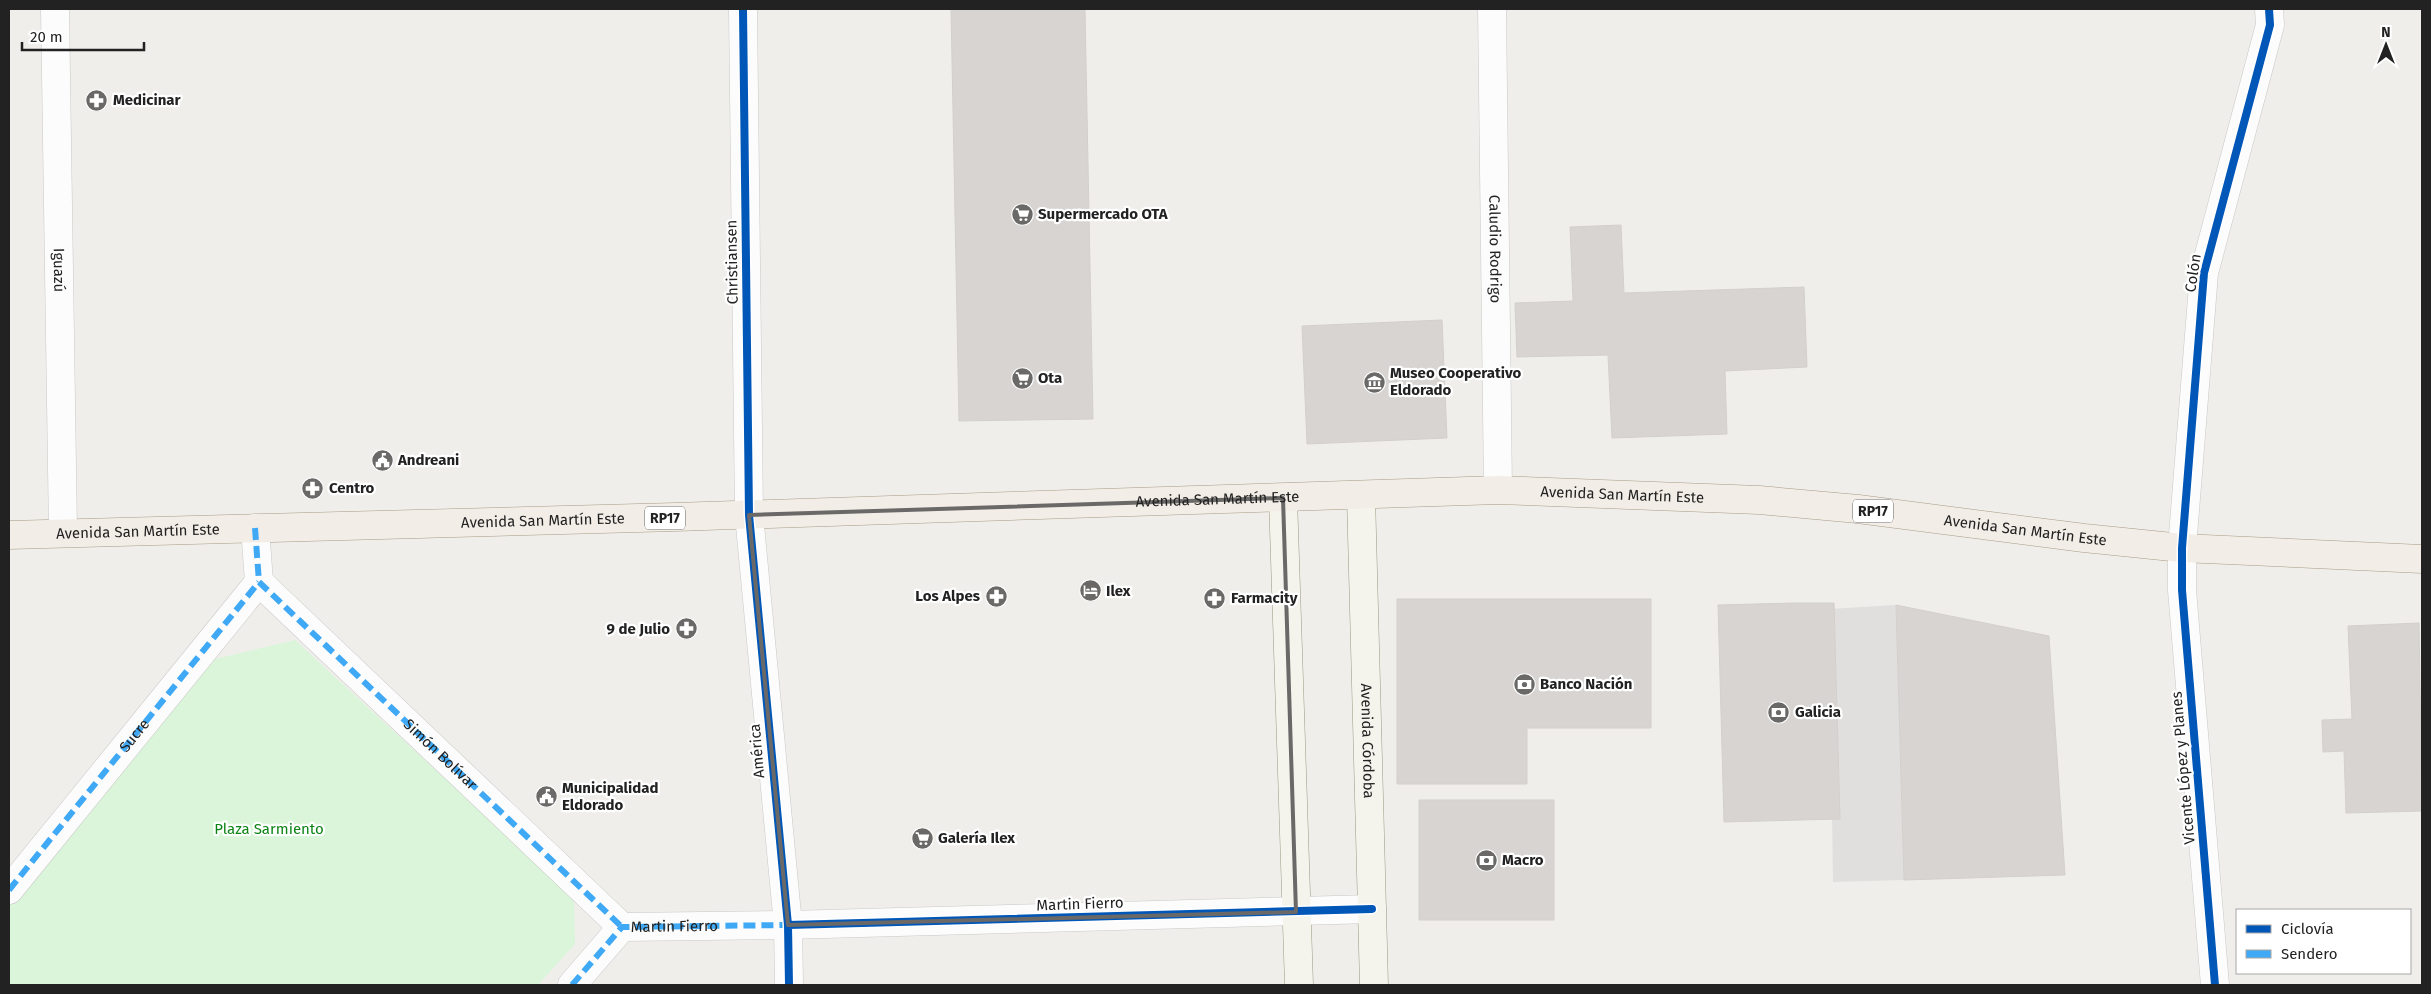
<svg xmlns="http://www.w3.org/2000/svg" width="2431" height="994" viewBox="0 0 2431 994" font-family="'Fira Sans',sans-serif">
<rect width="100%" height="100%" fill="#f0eeeb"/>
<path fill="#daf5da" d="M295 640 574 898 575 944 538 985H9V891L207 661Z"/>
<path fill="#e0dfde" d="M1896 605 1904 880 1833 882 1829 609Z"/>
<path fill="#d7d4d2" stroke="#d3d0cc" d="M951 9H1085L1093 419 959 421Z
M1621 225 1624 293 1804 287 1807 367 1725 371 1727 434 1612 438 1608 355 1517 357 1515 303 1573 301 1570 227Z
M1442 320 1447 438 1307 444 1302 326Z
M1397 599H1651V728H1527V784H1397Z
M1793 603H1834L1840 819 1724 822 1718 605Z
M1896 605 2049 636 2065 875 1904 880Z
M2419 623 2422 811 2346 813 2344 751 2323 752 2322 720 2352 719 2348 626Z
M1419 800H1554V920H1419Z"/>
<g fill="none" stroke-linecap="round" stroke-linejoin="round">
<defs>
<g id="street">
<path id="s1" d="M55 9 63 533"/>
<path d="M743 9 749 515 788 925 789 985"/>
<path id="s2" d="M1492 9 1498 490"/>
<path d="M255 528 259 582"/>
<path id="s3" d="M259 582 622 927"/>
<path id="s4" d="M9 890 259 582"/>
<path d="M572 985 622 927 788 925 1372 909"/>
<path d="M2215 985 2182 590V548L2204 273 2270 25 2269 9"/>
</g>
<g id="secondary">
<path id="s5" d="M1361 496 1374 985"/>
<path d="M1283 498 1299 985"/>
</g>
<g id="primary">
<path id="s6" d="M9 535 675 517 1498 490 1759 500 1858 509 2084 538 2182 548 2422 559"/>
</g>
</defs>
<use href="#street" stroke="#c9c8c7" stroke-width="29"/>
<use href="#secondary" stroke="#999a82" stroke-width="29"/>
<use href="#primary" stroke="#a79c86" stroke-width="29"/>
<use href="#street" stroke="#fdfcfc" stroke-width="28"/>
<use href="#secondary" stroke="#f4f4ed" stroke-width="28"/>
<use href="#primary" stroke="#f3ede7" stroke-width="28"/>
<g stroke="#3fa9f5" stroke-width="6" stroke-dasharray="12 6" stroke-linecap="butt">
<path d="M255 528 259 582"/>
<path d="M259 582 622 927"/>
<path d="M9 890 259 582"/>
<path id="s7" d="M572 985 622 927 788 925"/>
</g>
<defs>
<path id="cycleway" d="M743 9 749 515 788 925 789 985
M788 925 1372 909
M2215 985 2182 590V548L2204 273 2270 25 2269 9"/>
</defs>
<use href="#cycleway" stroke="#fff" stroke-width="11"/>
<use href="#cycleway" stroke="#0057b8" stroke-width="8"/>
</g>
<path fill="none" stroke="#6a6968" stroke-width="4" stroke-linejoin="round" d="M1283 498 1296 912 788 925 749 515Z"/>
<defs>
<symbol id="pharmacy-disc" viewBox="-11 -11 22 22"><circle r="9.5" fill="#6a6968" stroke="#fff"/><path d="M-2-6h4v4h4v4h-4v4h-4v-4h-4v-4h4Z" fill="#fff"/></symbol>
<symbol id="supermarket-disc" viewBox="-11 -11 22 22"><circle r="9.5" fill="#6a6968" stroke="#fff"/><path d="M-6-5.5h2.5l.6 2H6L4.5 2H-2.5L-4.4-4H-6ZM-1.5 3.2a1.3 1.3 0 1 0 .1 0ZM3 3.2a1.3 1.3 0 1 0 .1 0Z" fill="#fff"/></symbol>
<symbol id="museum-disc" viewBox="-11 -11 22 22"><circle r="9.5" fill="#6a6968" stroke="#fff"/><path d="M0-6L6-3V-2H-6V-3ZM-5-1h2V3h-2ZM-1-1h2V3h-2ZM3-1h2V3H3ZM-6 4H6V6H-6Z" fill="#fff"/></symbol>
<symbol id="civic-disc" viewBox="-11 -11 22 22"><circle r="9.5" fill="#6a6968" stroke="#fff"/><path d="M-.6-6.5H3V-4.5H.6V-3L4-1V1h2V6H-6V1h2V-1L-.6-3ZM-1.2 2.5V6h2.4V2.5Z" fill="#fff"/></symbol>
<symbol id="hotel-disc" viewBox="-11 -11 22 22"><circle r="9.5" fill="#6a6968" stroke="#fff"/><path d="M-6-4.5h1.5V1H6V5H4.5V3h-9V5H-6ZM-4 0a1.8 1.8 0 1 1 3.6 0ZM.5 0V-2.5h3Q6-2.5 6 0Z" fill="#fff"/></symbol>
<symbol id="bank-disc" viewBox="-11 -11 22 22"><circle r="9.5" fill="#6a6968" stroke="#fff"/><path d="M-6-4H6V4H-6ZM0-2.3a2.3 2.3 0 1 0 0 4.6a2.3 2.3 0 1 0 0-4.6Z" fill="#fff"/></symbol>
</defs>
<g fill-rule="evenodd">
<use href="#pharmacy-disc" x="84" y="88" width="25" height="25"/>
<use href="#supermarket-disc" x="1010" y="202" width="25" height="25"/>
<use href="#supermarket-disc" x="1010" y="366" width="25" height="25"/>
<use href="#museum-disc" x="1362" y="370" width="25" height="25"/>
<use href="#civic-disc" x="370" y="448" width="25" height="25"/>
<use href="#pharmacy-disc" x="300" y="476" width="25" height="25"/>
<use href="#hotel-disc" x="1078" y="578" width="25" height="25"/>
<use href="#pharmacy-disc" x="984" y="584" width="25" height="25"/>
<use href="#pharmacy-disc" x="1202" y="586" width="25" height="25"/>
<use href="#pharmacy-disc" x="674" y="616" width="25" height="25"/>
<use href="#bank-disc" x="1512" y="672" width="25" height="25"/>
<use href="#bank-disc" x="1766" y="700" width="25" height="25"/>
<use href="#civic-disc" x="534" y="784" width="25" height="25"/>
<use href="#supermarket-disc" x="910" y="826" width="25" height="25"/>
<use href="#bank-disc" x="1474" y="848" width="25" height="25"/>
</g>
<g text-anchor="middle" stroke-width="4.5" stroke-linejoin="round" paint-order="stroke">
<g fill="#fff" stroke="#646464" stroke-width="1">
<rect x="1853" y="499.5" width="40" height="23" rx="4"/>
<rect x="645" y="506.5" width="40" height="23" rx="4"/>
</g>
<g font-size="14" font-weight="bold" fill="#222">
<text x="1873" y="516">RP17</text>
<text x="665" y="523">RP17</text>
</g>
<g font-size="15" font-weight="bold" fill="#222" stroke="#fff" text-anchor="start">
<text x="113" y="105">Medicinar</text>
<text x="1038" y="219">Supermercado OTA</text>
<text x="1390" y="378">Museo Cooperativo<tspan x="1390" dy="17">Eldorado</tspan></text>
<text x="1038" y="383">Ota</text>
<text x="398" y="465">Andreani</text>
<text x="329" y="493">Centro</text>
<text x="1106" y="596">Ilex</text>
<text x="980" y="601" text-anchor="end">Los Alpes</text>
<text x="1231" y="603">Farmacity</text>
<text x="670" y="634" text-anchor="end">9 de Julio</text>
<text x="1540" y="689">Banco Nación</text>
<text x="1795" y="717">Galicia</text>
<text x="562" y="793">Municipalidad<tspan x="562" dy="17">Eldorado</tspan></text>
<text x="938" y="843">Galería Ilex</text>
<text x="1502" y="865">Macro</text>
</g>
<g font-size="15" fill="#222" stroke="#fff">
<text dy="5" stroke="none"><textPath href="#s2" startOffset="240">Caludio Rodrigo</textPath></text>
<text transform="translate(732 262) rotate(-91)" y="5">Christiansen</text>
<text dy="5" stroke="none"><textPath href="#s1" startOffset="261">Iguazú</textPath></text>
<text transform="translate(2193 273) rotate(-81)" y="5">Colón</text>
<text dy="5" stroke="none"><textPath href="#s6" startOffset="1614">Avenida San Martín Este</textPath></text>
<text dy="5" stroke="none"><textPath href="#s6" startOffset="1209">Avenida San Martín Este</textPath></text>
<text dy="5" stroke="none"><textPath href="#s6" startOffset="534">Avenida San Martín Este</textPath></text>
<text dy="5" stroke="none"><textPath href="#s6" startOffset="2019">Avenida San Martín Este</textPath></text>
<text dy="5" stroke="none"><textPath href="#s6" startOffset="129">Avenida San Martín Este</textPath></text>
<text dy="5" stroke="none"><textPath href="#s4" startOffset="199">Sucre</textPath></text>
<text dy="5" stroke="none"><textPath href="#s5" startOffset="245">Avenida Córdoba</textPath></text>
<text transform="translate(757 751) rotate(-95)" y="5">América</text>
<text dy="5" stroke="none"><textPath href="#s3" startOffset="250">Simón Bolívar</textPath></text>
<text transform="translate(2183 768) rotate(-95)" y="5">Vicente López y Planes</text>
<text transform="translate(1080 904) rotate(-2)" y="5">Martin Fierro</text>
<text dy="5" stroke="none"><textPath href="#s7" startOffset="129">Martin Fierro</textPath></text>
</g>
<g font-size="15" fill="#0c8416" stroke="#fff">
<text x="269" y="834">Plaza Sarmiento</text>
</g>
</g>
<rect width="2431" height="994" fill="none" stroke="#222222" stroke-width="20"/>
<rect x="2236" y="909" width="175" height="65" fill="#ffffff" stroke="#a7a7a7"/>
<rect x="2246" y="925" width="25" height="8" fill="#0057b8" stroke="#a7a7a7"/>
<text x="2281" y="934" font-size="15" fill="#222222">Ciclovía</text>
<rect x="2246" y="950" width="25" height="8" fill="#3fa9f5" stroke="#a7a7a7"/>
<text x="2281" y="959" font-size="15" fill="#222222">Sendero</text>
<g transform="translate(2386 45)" stroke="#ffffff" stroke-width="4" paint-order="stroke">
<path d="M0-4L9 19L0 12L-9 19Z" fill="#222222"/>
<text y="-8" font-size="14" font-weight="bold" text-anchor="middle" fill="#222222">N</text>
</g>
<path d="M22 42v8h122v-8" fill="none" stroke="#222222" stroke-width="2.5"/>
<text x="30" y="42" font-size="15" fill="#222222" stroke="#ffffff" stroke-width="4" paint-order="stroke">20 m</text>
</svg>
